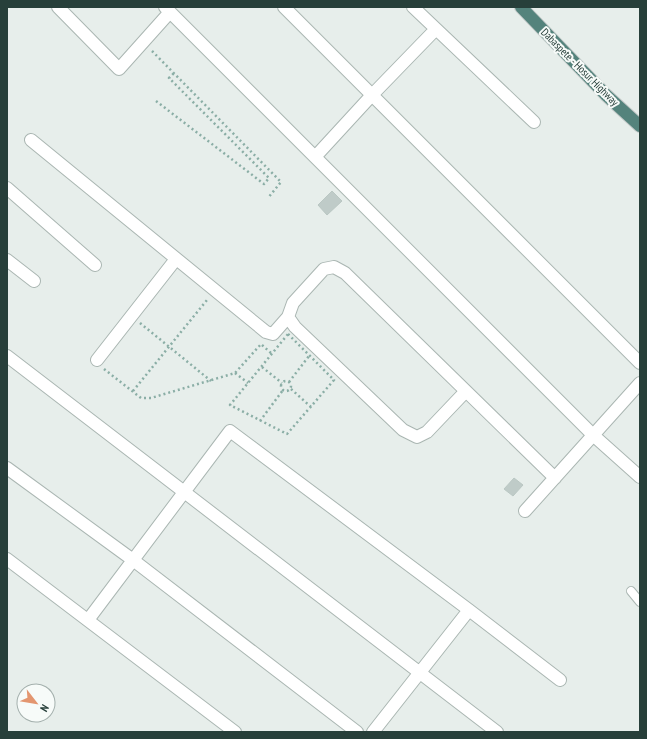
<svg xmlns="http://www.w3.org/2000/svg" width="647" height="739" viewBox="0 0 647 739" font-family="'PT Sans Narrow',sans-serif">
<rect width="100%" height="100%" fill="#e7eeeb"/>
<path fill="#bfcbc8" stroke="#bac7c3" d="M332 191 342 201 327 215 318 205Z
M514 478 523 485 513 496 504 489Z"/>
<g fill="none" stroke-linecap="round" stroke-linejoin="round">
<defs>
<path id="service" d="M631 591 640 602"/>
<path id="minor" d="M58 7 119 69 170 12
M165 7 593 435 640 477
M284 7 640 363
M413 7 534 122
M31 140 266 332 273 334 288 317
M315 157 372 95 436 29
M7 188 95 265
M7 260 34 281
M7 356 497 732
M97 360 176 259
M466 391 427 432 417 437 403 430 295 327 288 317 293 303 324 269 334 267 345 273 555 478
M7 468 133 560 357 732
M525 511 640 383
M7 559 235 732
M88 620 230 431 469 610 560 680
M373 732 469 610"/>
<path id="trunk" d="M521 7 606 95 640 126"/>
</defs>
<use href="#service" stroke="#aab6b2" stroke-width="10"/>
<use href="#minor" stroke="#aab6b2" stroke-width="14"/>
<use href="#trunk" stroke="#c3c9c8" stroke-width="14"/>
<path stroke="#8baea6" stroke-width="2.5" stroke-dasharray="2 3" stroke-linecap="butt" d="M152 51 281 182 268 198
M156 101 264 184 269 178 169 78 174 73
M140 323 211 381
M288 334 334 380 287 434 230 405Z
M262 345 272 354
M262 367 282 383
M104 369 141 398H151L235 373 262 343
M235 373 248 383
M281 386a5 5 0 1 1 10 0a5 5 0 1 1-10 0Z
M289 382 309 356
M291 389 311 407
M133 391 207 300
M260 421 283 390"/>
<use href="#service" stroke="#fff" stroke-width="8"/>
<use href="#minor" stroke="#fff" stroke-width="12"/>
<use href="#trunk" stroke="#54837c" stroke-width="12"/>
</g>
<g text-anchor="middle" stroke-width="4" stroke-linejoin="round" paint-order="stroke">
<g font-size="11" fill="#273f3a" stroke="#f7fbf9">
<text transform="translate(580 67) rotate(45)" y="4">Dabaspete - Hosur Highway</text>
</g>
</g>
<rect width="647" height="739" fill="none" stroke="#273f3a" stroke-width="16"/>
<g transform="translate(36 703) rotate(121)"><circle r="19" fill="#f7fbf9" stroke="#a4b0ad"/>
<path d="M0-3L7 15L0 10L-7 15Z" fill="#e39670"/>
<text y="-6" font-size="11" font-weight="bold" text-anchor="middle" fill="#273f3a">N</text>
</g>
</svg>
